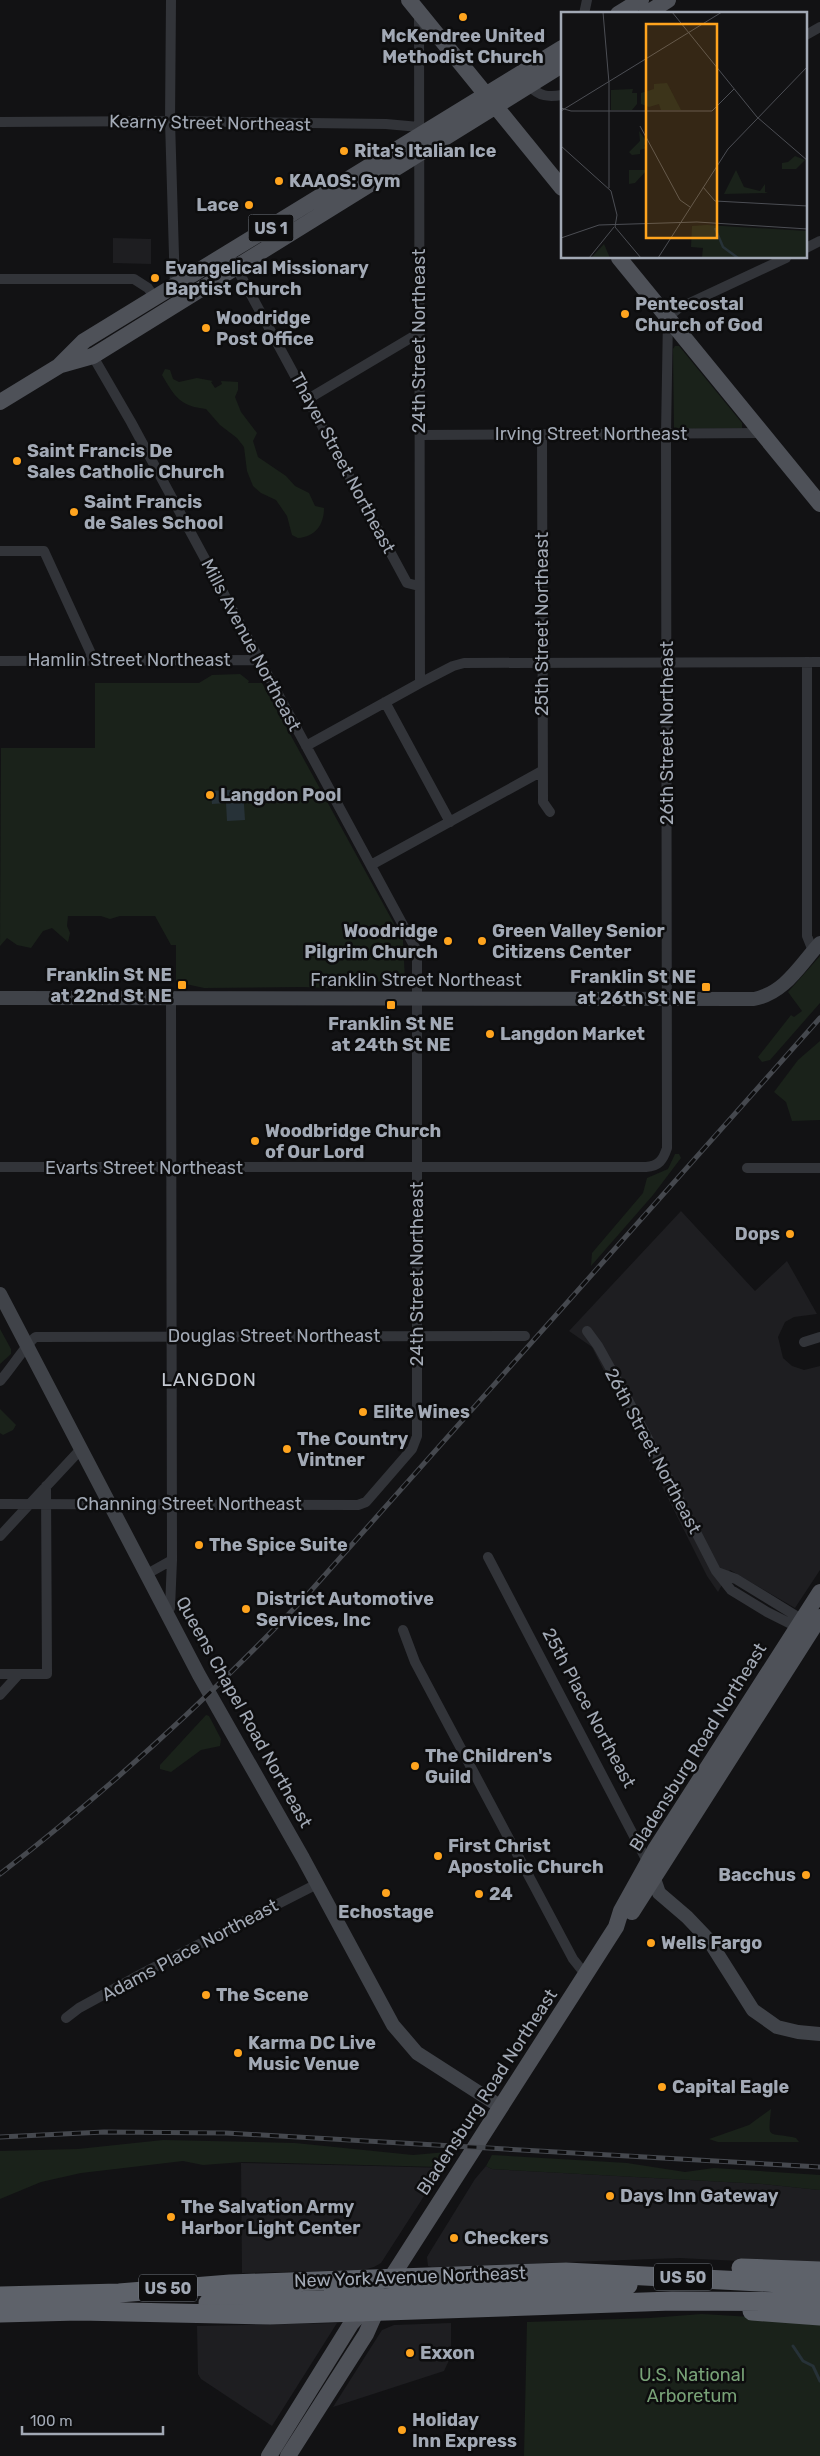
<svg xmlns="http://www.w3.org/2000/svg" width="820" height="2456" viewBox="0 0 820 2456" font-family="Rubik,sans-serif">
<rect width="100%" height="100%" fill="#121214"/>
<path fill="#1e1e21" d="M113 238 151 239V264L113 263Z
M681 1211 755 1291 787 1261 817 1314 794 1317 785 1322 778 1337 783 1358 792 1366 804 1370 820 1366V1570L795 1608 730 1570 718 1592 707 1576 592 1347 569 1331Z
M241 2163 376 2166 445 2168 435 2179 381 2263 374 2267 363 2270 242 2273Z
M486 2166 492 2169 763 2184 820 2190V2265L680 2258 432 2267 428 2266 427 2257 433 2247 475 2179Z
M337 2323 272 2426 201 2379 198 2374 197 2326Z
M451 2323V2356L444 2371 333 2407 382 2330 394 2325Z"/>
<path fill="#1a221a" d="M675 346H679L742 423V428L674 429 673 349Z
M165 369 170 370 173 379 179 382 197 378 213 381 211 382 215 388 222 384 221 381 238 382V390L235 397 241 412 257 433 253 441 258 457 286 476 295 486 309 493 315 506 324 508C324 525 315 537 298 538L292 535 287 516 276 500 261 493 253 486 247 471 244 447 237 438 220 425 206 409C180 406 175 397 162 375Z
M240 674 249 681 248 683H262L403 940 405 981 370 982 369 986 358 989 303 987 204 988 186 984 183 982H176V945H171L155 916H120L110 919 101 916H68L67 926 70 933 68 942 52 928 43 931 31 948 17 945 7 938 0 946 1 748H95V683H199L212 675Z
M820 956V1003L770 1060 762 1062 758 1057 791 1015 794 1017 802 1011 788 992Z
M820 1041V1120L792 1121 786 1102 774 1092 798 1060Z
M675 1154H679L681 1158 653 1195 591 1266 592 1253 643 1193 647 1178 668 1169Z
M0 1329 11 1349V1354L0 1364Z
M0 1409 16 1425 13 1430 3 1435 0 1433Z
M206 1715 209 1716 221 1739 220 1746 201 1750 171 1772 160 1769V1765Z
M771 2109C768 2142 767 2131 796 2138L799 2142H718L709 2139 749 2125Z
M163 2140 295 2143 413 2155 447 2152 442 2167 243 2162 203 2165 183 2161 81 2173 41 2182 0 2199V2151L78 2149Z
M492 2155 627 2163 685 2172 714 2168 820 2175V2190L763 2184 492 2169 486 2166Z
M702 2314 820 2321V2456H524L527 2322 650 2318Z"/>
<path fill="#273238" d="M243 789 245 820 227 821 226 803 212 804 211 791Z"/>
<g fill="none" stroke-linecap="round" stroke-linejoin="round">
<path stroke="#273238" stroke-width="3" d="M793 2346 803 2361 813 2366 820 2381"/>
<path stroke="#323439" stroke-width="10" d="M171 0 170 121 175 289
M419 11 420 683
M584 14 587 0
M806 35 820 27
M529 85C539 97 549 97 562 95
M0 122 170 121 386 124 419 127
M806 248 820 241
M229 254 407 583 419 586
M0 279H134L148 288 155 298
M308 399 419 333
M542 434 543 802 550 812
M420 435 762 433
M0 551H44L94 660
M0 661 258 660
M807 662V936L813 951
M385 702 450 822
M306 746 420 683 453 666 464 663 820 662
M371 865 542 771
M0 1167H646C659 1166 663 1160 667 1148L666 434 668 317 679 308 786 258
M747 1168H820
M587 1331 598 1346 628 1400 716 1571 731 1590 767 1612 801 1629
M804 1342 820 1337
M0 1381C8 1373 30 1339 36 1337L525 1336
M0 1504 358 1505 366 1502 412 1449 417 1436V951L131 422 91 353
M0 1536 81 1449
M488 1557 648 1863
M717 1572 736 1579 806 1622
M147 1574 172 1560 171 998
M170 1608 172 1560
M403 1630 415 1662 573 1959 585 1974
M0 1674H47L46 1486
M0 1695 19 1674
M66 2018 79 2008 145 1972 317 1884"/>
<path stroke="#404349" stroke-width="14" d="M0 998 754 999C785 993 800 965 820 943
M0 1294 199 1675 303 1858 393 2025 417 2053 501 2107
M651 1870 659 1893 687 1917 708 1939 753 2010 777 2027 798 2032 820 2034"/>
<path stroke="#4e5158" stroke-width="16" d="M409 0 562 188
M618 14 641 0
M646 14 668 0
M619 258 820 504
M61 365 93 356 562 65
M0 402 59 366 84 341 562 48
M632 1912 820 1617
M269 2456 351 2324 368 2305
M288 2456 366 2334 391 2278 616 1927 621 1911 656 1848 820 1592"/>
<path stroke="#5e626a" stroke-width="19" d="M741 2268 820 2271
M0 2296 119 2293 230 2284 566 2272 820 2285
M208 2303 325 2300 377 2295
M752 2311 820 2316
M363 2312 388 2298 420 2292 628 2285
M0 2313 79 2311 270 2315 672 2301 820 2302"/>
<defs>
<path id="rail" d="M0 1874C110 1789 212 1695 308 1594L820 1018
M0 2137 104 2132 226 2133 820 2167"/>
</defs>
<use href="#rail" stroke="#45484e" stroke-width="5"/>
<use href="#rail" stroke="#0d0d0e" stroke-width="3" stroke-dasharray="9" stroke-linecap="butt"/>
</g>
<g fill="#ffa41e" stroke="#0d0d0e" stroke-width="2">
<circle cx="463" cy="17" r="5"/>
<circle cx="344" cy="151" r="5"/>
<circle cx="279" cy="181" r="5"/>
<circle cx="249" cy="205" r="5"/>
<circle cx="155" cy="278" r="5"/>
<circle cx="625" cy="314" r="5"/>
<circle cx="206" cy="328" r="5"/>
<circle cx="17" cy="461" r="5"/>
<circle cx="74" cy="512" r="5"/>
<circle cx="210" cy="795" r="5"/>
<circle cx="448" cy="941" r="5"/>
<circle cx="482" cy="941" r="5"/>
<rect x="177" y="980" width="10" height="10" rx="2.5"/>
<rect x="701" y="982" width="10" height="10" rx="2.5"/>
<rect x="386" y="1000" width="10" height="10" rx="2.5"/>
<circle cx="490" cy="1034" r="5"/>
<circle cx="255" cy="1141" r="5"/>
<circle cx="790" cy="1234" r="5"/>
<circle cx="363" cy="1412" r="5"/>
<circle cx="287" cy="1449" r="5"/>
<circle cx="199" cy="1545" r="5"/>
<circle cx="246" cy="1609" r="5"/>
<circle cx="415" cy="1766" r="5"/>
<circle cx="438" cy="1856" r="5"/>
<circle cx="806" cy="1875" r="5"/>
<circle cx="386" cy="1893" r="5"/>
<circle cx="479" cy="1894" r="5"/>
<circle cx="651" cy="1943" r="5"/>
<circle cx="206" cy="1995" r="5"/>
<circle cx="238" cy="2053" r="5"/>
<circle cx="662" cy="2087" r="5"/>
<circle cx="610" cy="2196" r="5"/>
<circle cx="171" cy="2217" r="5"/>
<circle cx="454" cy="2238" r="5"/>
<circle cx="410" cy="2353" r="5"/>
<circle cx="402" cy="2430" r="5"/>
</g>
<g text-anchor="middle" stroke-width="5" stroke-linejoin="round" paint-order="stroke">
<g fill="#0d0d0e" stroke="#757a83" stroke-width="1">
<rect x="248.5" y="214.5" width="45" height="27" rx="4"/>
<rect x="654" y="2263.5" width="58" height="27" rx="4"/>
<rect x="139" y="2274.5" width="58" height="27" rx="4"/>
</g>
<g font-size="16" font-weight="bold" fill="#a2a9b5">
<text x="271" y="234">US 1</text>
<text x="683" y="2283">US 50</text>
<text x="168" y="2294">US 50</text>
</g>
<g font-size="18" font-weight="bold" fill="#a2a9b5" stroke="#0d0d0e" text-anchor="start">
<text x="463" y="42" text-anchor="middle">McKendree United<tspan x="463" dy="21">Methodist Church</tspan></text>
<text x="354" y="157">Rita's Italian Ice</text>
<text x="289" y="187">KAAOS: Gym</text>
<text x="239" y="211" text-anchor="end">Lace</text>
<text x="165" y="274">Evangelical Missionary<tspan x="165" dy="21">Baptist Church</tspan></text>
<text x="635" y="310">Pentecostal<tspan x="635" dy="21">Church of God</tspan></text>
<text x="216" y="324">Woodridge<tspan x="216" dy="21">Post Office</tspan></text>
<text x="27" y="457">Saint Francis De<tspan x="27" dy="21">Sales Catholic Church</tspan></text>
<text x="84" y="508">Saint Francis<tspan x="84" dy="21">de Sales School</tspan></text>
<text x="220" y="801">Langdon Pool</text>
<text x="438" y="937" text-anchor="end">Woodridge<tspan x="438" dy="21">Pilgrim Church</tspan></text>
<text x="492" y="937">Green Valley Senior<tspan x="492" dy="21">Citizens Center</tspan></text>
<text x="172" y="981" text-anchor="end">Franklin St NE<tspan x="172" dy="21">at 22nd St NE</tspan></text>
<text x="696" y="983" text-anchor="end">Franklin St NE<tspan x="696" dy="21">at 26th St NE</tspan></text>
<text x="391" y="1030" text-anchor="middle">Franklin St NE<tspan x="391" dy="21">at 24th St NE</tspan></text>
<text x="500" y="1040">Langdon Market</text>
<text x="265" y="1137">Woodbridge Church<tspan x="265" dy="21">of Our Lord</tspan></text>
<text x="780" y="1240" text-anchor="end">Dops</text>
<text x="373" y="1418">Elite Wines</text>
<text x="297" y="1445">The Country<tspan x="297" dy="21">Vintner</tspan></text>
<text x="209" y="1551">The Spice Suite</text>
<text x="256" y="1605">District Automotive<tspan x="256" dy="21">Services, Inc</tspan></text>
<text x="425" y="1762">The Children's<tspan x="425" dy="21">Guild</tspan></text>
<text x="448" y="1852">First Christ<tspan x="448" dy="21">Apostolic Church</tspan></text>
<text x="796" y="1881" text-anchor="end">Bacchus</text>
<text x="489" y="1900">24</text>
<text x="386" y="1918" text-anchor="middle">Echostage</text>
<text x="661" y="1949">Wells Fargo</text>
<text x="216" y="2001">The Scene</text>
<text x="248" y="2049">Karma DC Live<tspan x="248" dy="21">Music Venue</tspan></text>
<text x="672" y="2093">Capital Eagle</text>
<text x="620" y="2202">Days Inn Gateway</text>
<text x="181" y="2213">The Salvation Army<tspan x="181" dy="21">Harbor Light Center</tspan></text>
<text x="464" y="2244">Checkers</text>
<text x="420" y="2359">Exxon</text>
<text x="412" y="2426">Holiday<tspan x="412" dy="21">Inn Express</tspan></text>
</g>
<g font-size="18" fill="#a2a9b5" stroke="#0d0d0e">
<text transform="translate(210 123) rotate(1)" y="6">Kearny Street Northeast</text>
<text transform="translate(419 341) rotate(-90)" y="6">24th Street Northeast</text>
<text x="591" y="440">Irving Street Northeast</text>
<text transform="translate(343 463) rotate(62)" y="6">Thayer Street Northeast</text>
<text transform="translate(542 624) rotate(-90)" y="6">25th Street Northeast</text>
<text transform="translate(251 645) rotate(62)" y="6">Mills Avenue Northeast</text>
<text x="129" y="666">Hamlin Street Northeast</text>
<text transform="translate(667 733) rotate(-90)" y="6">26th Street Northeast</text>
<text x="416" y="986">Franklin Street Northeast</text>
<text x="144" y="1174">Evarts Street Northeast</text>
<text transform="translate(417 1274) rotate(-90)" y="6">24th Street Northeast</text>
<text x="274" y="1342">Douglas Street Northeast</text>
<text transform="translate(653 1451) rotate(62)" y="6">26th Street Northeast</text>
<text x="189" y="1510">Channing Street Northeast</text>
<text transform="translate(589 1708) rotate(62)" y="6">25th Place Northeast</text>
<text transform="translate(244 1712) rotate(61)" y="6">Queens Chapel Road Northeast</text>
<text transform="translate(698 1747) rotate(-58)" y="6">Bladensburg Road Northeast</text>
<text transform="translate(190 1950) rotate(-28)" y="6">Adams Place Northeast</text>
<text transform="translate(487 2092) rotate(-57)" y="6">Bladensburg Road Northeast</text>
<text transform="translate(410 2277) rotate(-2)" y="6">New York Avenue Northeast</text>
</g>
<g font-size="18" fill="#78a277" stroke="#0d0d0e">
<text x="692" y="2381">U.S. National<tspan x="692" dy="21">Arboretum</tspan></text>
</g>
<g font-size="19" letter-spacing="1" fill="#c3c8d1" stroke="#0d0d0e">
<text x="209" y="1386">LANGDON</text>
</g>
</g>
<g transform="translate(561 12)">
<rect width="246" height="246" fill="#121214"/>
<path d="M106 71 120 98H100L98 92 88 95 80 92V81L93 77V72ZM72 77 71 81H76V92L71 98H50V78ZM78 119 86 130 83 134 86 136 79 138V142L71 143 68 140 79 129ZM234 144 244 148 235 157H221V151L227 150ZM68 158H85V159L74 171 68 172ZM175 158 183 175 199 179 204 172V180L207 181 163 182ZM146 213 246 219V246L141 245 142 236 130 235 131 214ZM43 232 49 246H30Z" fill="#1a221a"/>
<path fill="none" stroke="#273238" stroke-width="2.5" d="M154 216 162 235 177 246"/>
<path fill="none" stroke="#4c4e54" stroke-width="1" d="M42 0 48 71M111 0 196 105 247 149M48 71V176M0 96 10 99H151L173 77M0 99 161 0M79 114 119 188 129 195M0 134 50 179 56 203 54 215 80 246M142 175 154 189 247 194M0 226 38 213 136 210 247 217M28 246 53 215M97 246 167 137 247 54"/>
<path fill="#ffa41e" fill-opacity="0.15" stroke="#ffa41e" stroke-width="2.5" d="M85 12H156V226H85Z"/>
<rect width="246" height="246" fill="none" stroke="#a2a9b5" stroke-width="2.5"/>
</g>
<path d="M22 2426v8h141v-8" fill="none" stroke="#a2a9b5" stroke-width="2.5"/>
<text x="30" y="2426" font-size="15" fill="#a2a9b5" stroke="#0d0d0e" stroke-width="4" paint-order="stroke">100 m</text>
</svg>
